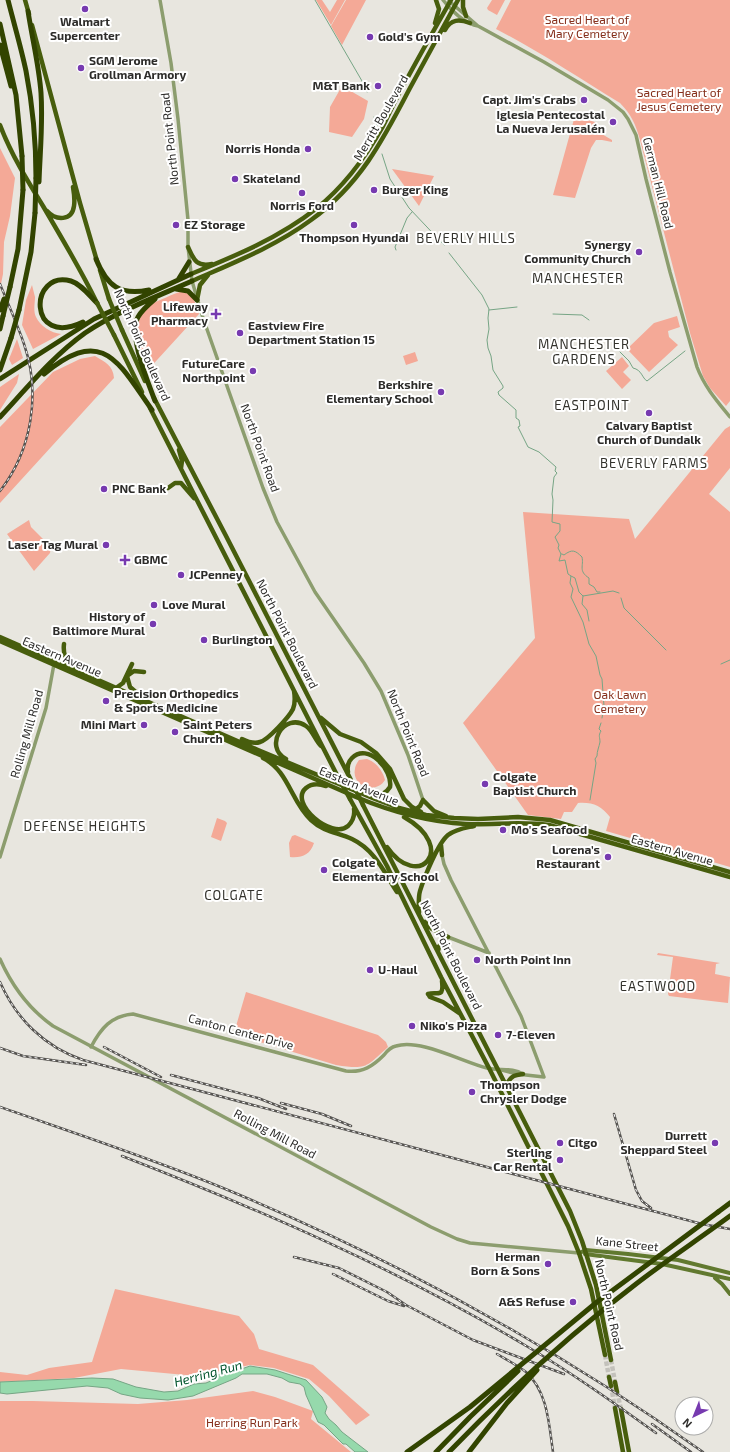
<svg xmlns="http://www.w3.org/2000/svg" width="730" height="1452" viewBox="0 0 730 1452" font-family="'Exo 2',sans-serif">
<rect width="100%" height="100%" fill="#e8e6df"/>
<path fill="#f4a997" d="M316 0H322L330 12 337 0H345L331 25Z
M346 0H366L342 45 331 26Z
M492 0H505L497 15 488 10 487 8Z
M511 0H730V401L726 406 710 388 703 376 690 333 640 140C636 125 631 114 620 103 579 78 539 51 496 29Z
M342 86 368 101 364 119 352 137 329 132 330 107Z
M576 112 585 116V119L598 123V126L600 133 612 140V142L602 140H596L591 148 575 198 553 195Z
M0 148 15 178 10 216 4 242 3 274 0 289Z
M392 169 434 176 419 206Z
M32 285C33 289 34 293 35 297 35 303 33 311 36 317 40 326 51 333 61 334L33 349 22 325 26 300Z
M185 291 193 297 199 314 147 371C137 340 125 312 165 298 171 295 178 292 185 291Z
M677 316 680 327 668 331 669 337 678 345 649 372 627 349 654 323Z
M17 339 23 358 12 365 9 359Z
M415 352 418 361 406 365 403 356Z
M95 356C105 362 113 365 114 378L0 503V427L53 372 80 359Z
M622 357 629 366 623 372 631 380 622 389 606 371Z
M19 374 17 383 0 410V387Z
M730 426V468L709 494 730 512V867L606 831 610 817C601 806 593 802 578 803L572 812H564L561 819 528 815 463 723 535 638 523 512 629 519 635 539 725 429Z
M29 520 31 527 51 547 50 553 34 571 7 534Z
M367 759C376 762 383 771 385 780 376 795 351 786 355 769 355 766 357 763 359 760Z
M217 818 225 821 227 823 221 841 211 837Z
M295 835 314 843C310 855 302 858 290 857L289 843 292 836Z
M658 953 720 963 716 964 715 974 730 977 728 1003 669 996 668 994 673 957 657 955Z
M246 992 378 1035 386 1042 388 1047C366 1067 367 1070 336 1065L240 1036 234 1033Z
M115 1289 239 1316 254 1334 259 1349 313 1365 370 1415 356 1425 329 1396 309 1379 274 1368 250 1365 196 1376 121 1369 74 1378 0 1382V1372L27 1375 49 1368 92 1362Z
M253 1391 275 1397 313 1411 311 1419 351 1452H0V1401H33L138 1404 187 1400Z"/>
<path fill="#96d9ac" stroke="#76a585" d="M250 1366 275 1370 306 1380 322 1397 327 1407 325 1413 329 1419 336 1425 342 1432 368 1452H355L346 1444H343L324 1425 318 1422 306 1395 304 1387 300 1384 289 1382 282 1378 267 1374H242L236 1378 193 1396 168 1400 140 1398 121 1394 108 1388 87 1386 7 1394 0 1393V1382L92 1378 113 1379 136 1387 164 1392 178 1391 194 1384 206 1383 213 1380 218 1375 228 1372 230 1373Z"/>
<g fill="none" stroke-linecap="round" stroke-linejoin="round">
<path stroke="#76a585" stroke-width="1" d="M315 0 362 81 367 92
M374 117 377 125
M382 154 390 179 409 208 444 245
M383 243 392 242 399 238
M396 250 395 247 407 218 412 212
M449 253 482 295 489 309 488 318 489 329 487 340 488 348 491 356 493 370 503 386V388L498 392 499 395 516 410V418L519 420 520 426 518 427 528 447 539 452 556 467 555 471 557 473 554 477 552 494 553 500 552 522 560 524V531L555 537 559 545 558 548 561 554
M489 310 517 307
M553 314 582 315 589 320
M620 352 629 361 633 368C642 370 642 378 647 381L685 351
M561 554 559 561 565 560 568 574 571 576 570 583 573 589 571 597 583 622 589 644 596 656 600 675 602 679 604 706 602 718
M562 554 564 555C572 549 575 550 582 557 584 566 578 571 589 578V584L594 587 597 592H600
M571 576 575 578 579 592 583 596 613 591 619 593
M583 596 582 604 587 610 589 621
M621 598 624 608 666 650
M721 664 730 660
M590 800 596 763 595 759 597 756C597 751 599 747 600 742 600 737 598 736 601 731L599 729 601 723"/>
<path stroke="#c3c1bb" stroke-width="4.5" stroke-dasharray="4.5 2" stroke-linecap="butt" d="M605 1355 609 1377
M611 1360 615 1382
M611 1386 615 1408
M617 1392 621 1409"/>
<path stroke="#8c9d6e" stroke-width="3.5" d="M160 0 171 63 178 119 188 220V247L192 281 203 318 263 488 277 522 315 592 364 663 381 691 408 755 423 800
M443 0C451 10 465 24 478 26
M449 1 478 26 544 62 608 100 623 112 628 119 636 135 646 179 670 272 697 367C704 386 717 401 730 417
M442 855 444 864 451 880 521 1016 544 1077 517 1074 498 1069
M0 857 46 708 54 664
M448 937 489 953
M0 959C12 986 29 1009 53 1026L431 1227 457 1239 470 1243 579 1253
M91 1047C101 1028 111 1016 133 1014L346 1071C363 1073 373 1066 384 1055 387 1051 391 1047 396 1046 419 1038 463 1062 487 1068 500 1071 512 1067 523 1074"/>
<path stroke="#61792f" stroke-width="4" d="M579 1253 586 1250 628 1254 678 1260 730 1273
M585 1254 662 1264 730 1279
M715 1278 722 1284 730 1294"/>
<path stroke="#475d0d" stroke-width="4.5" d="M25 0 29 14
M463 0V7L466 16
M435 23 439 9 436 0
M32 25 80 203 97 261
M445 30C451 19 459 19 470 23
M0 125C11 154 27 180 43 206 61 237 80 268 96 301
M47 211C56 221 72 221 74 206 75 200 74 193 73 187
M188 247C194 260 196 267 212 264
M100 270 109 299
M191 274C235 256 279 238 317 208 343 187 365 158 382 128 388 116 394 103 401 90 417 60 434 30 451 0
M192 281C233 263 276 246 311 220 360 185 383 140 410 88 426 59 442 29 458 0
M197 300 200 285 208 275
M122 330 145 381
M114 335 142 392
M154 398 225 534 353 784
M150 408 339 779
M179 450 182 461 181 468
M168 488 175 483H181L194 498
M0 637 258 750 375 799 399 808 426 815 454 818 478 819 518 817 550 820 730 872
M0 641 356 797C392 812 427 822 466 824 495 825 520 821 549 825L730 877
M64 644C62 661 72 665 85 671
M116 688 123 683 132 664
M138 694 130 687 127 676 134 671 144 672
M321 718 340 734 361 742 376 753 390 769 404 799 412 807 421 812
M242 739C248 742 254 744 260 742 268 740 289 717 293 709 295 704 295 697 294 691
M263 758C289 771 291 802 311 820 325 833 337 832 352 839 375 850 384 872 397 892
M286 759C263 747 284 711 306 726 313 731 315 740 321 746
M348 772C347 767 348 762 352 758 368 742 393 770 390 787 385 795 378 797 369 795
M326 786C320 784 312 783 306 788 288 803 332 840 348 826 353 821 355 816 354 809
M350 799 387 866 441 977 489 1068 568 1226 579 1253 591 1289 605 1355
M423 800 434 811 446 816
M363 805 570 1211 582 1241 596 1285 611 1360
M415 810 420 806 423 800
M441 845 442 855
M387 847C418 892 459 848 404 817
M419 913C419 905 418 898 420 891 424 878 438 843 448 835 456 829 465 828 474 826
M425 922 432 929 448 937
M438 951C439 944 442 940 448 937
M428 994 430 997 443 1002 459 1013
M428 994C438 991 444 999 442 981
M510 1088 508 1082C512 1075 516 1075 523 1074
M609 1377 611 1386
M615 1382 617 1392
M615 1408 623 1452
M621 1409 629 1452"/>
<path stroke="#324400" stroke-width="5" d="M8 0C14 24 21 47 26 71 33 107 36 142 36 178
M28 11C32 38 39 65 41 93 43 123 40 152 39 182
M0 24 16 95 22 156
M0 45 11 86
M96 259C107 286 120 296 149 290
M178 280 189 262
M10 287 18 249 23 190
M176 289 188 291 197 300
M155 299C149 304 142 310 138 317 128 335 148 382 155 401
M19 310 31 252 35 213
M83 322C27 349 29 269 71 281 81 284 89 295 97 303
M0 329 3 316
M0 370 11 338
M44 374C103 325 118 362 152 410
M0 379 94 319 191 274
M0 417C27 388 53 356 85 333 118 311 156 297 192 281
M718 1212 730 1203"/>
<defs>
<path id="rail" d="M0 284C8 304 17 323 24 344 41 393 32 450 0 491
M0 982C16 1019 45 1047 83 1060L702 1224 730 1229
M104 1047 161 1077
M0 1048 23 1056 86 1065
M171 1075 258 1098 286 1109
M281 1103 322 1114 351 1126
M0 1107C74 1133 150 1158 223 1188 392 1258 554 1346 703 1452
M614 1114 636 1190 642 1201 651 1208
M122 1156C261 1210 399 1270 528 1347 572 1373 614 1403 656 1433
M294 1257 339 1268 387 1292 406 1305 473 1340 564 1374
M333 1274 388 1301 404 1306
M497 1354C507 1360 517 1365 526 1372 548 1392 549 1425 553 1452
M652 1424 691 1452"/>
</defs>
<use href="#rail" stroke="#565451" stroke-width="2.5"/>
<use href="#rail" stroke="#fff" stroke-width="1" stroke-dasharray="3" stroke-linecap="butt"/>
<path stroke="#475d0d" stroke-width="4.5" d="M109 299 122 330
M97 303 114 335
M339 779 350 799
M353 784 363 805"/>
<path stroke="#324400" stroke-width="5" d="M22 156 23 190
M35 213 36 178
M0 310 4 299
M3 316 10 287
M11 338 19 310
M407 1452 470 1407 597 1302 718 1212
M436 1452 470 1417 518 1371
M449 1452C507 1392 569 1335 636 1284 667 1260 699 1239 730 1216
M469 1452 507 1403 537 1370"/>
</g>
<g fill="#773ab0" stroke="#fff" stroke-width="1.5">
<circle cx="85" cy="9" r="4"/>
<circle cx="370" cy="37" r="4"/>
<circle cx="81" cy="68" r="4"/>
<circle cx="378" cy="86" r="4"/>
<circle cx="584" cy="100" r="4"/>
<circle cx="613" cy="122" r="4"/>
<circle cx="308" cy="149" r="4"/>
<circle cx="235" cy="179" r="4"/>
<circle cx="374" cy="190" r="4"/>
<circle cx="302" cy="193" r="4"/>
<circle cx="176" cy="225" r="4"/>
<circle cx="354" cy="225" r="4"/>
<circle cx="639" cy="252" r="4"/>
<path d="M214 308h4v4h4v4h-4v4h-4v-4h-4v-4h4z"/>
<circle cx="240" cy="333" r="4"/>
<circle cx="253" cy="371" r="4"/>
<circle cx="441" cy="392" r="4"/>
<circle cx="649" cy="413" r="4"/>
<circle cx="104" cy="489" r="4"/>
<circle cx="106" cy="545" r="4"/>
<path d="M123 554h4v4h4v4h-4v4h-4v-4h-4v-4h4z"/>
<circle cx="181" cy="575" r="4"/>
<circle cx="154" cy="605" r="4"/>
<circle cx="153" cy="624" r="4"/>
<circle cx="204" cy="640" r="4"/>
<circle cx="106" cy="701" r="4"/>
<circle cx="144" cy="725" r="4"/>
<circle cx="175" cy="732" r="4"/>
<circle cx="485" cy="784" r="4"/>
<circle cx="503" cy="830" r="4"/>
<circle cx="608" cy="857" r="4"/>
<circle cx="324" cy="870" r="4"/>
<circle cx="477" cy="960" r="4"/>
<circle cx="370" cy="970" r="4"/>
<circle cx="412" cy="1026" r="4"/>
<circle cx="498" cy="1035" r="4"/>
<circle cx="472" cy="1092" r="4"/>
<circle cx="560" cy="1143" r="4"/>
<circle cx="715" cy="1143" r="4"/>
<circle cx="560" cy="1160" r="4"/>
<circle cx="548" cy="1264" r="4"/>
<circle cx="573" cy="1302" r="4"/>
</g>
<g text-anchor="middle" stroke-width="4" stroke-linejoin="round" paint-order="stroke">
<g font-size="12" fill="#86301c" stroke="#fff">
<text x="587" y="24">Sacred Heart of<tspan x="587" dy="14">Mary Cemetery</tspan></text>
<text x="679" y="97">Sacred Heart of<tspan x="679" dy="14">Jesus Cemetery</tspan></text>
<text x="620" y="699">Oak Lawn<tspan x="620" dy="14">Cemetery</tspan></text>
<text x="252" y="1427">Herring Run Park</text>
</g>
<g font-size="12" font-weight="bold" fill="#2d2c2a" stroke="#fff" text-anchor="start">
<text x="85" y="26" text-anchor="middle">Walmart<tspan x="85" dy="14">Supercenter</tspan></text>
<text x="378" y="41">Gold's Gym</text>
<text x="89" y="65">SGM Jerome<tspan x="89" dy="14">Grollman Armory</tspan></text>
<text x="370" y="90" text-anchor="end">M&amp;T Bank</text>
<text x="576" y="104" text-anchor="end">Capt. Jim's Crabs</text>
<text x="605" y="119" text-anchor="end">Iglesia Pentecostal<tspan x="605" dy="14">La Nueva Jerusalén</tspan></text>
<text x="300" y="153" text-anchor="end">Norris Honda</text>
<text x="243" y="183">Skateland</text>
<text x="382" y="194">Burger King</text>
<text x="302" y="210" text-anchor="middle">Norris Ford</text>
<text x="184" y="229">EZ Storage</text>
<text x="354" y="242" text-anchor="middle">Thompson Hyundai</text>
<text x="631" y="249" text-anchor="end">Synergy<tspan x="631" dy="14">Community Church</tspan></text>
<text x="208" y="311" text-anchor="end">Lifeway<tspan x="208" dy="14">Pharmacy</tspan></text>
<text x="248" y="330">Eastview Fire<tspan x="248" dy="14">Department Station 15</tspan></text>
<text x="245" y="368" text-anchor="end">FutureCare<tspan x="245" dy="14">Northpoint</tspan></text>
<text x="433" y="389" text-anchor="end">Berkshire<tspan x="433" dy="14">Elementary School</tspan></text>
<text x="649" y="430" text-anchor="middle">Calvary Baptist<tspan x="649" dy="14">Church of Dundalk</tspan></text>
<text x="112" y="493">PNC Bank</text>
<text x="98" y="549" text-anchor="end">Laser Tag Mural</text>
<text x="134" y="564">GBMC</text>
<text x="189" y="579">JCPenney</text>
<text x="162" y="609">Love Mural</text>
<text x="145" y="621" text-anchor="end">History of<tspan x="145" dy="14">Baltimore Mural</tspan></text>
<text x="212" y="644">Burlington</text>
<text x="114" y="698">Precision Orthopedics<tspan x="114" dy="14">&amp; Sports Medicine</tspan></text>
<text x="136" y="729" text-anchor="end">Mini Mart</text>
<text x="183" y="729">Saint Peters<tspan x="183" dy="14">Church</tspan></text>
<text x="493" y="781">Colgate<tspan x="493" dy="14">Baptist Church</tspan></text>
<text x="511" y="834">Mo's Seafood</text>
<text x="600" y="854" text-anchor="end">Lorena’s<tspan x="600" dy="14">Restaurant</tspan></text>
<text x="332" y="867">Colgate<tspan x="332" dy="14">Elementary School</tspan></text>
<text x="485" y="964">North Point Inn</text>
<text x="378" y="974">U-Haul</text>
<text x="420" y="1030">Niko's Pizza</text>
<text x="506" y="1039">7-Eleven</text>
<text x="480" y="1089">Thompson<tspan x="480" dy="14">Chrysler Dodge</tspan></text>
<text x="707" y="1140" text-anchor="end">Durrett<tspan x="707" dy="14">Sheppard Steel</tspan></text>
<text x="568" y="1147">Citgo</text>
<text x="552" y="1157" text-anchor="end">Sterling<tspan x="552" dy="14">Car Rental</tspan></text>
<text x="540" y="1261" text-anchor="end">Herman<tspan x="540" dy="14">Born &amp; Sons</tspan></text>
<text x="565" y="1306" text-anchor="end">A&amp;S Refuse</text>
</g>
<g font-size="12" fill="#2d2c2a" stroke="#fff">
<text transform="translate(381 118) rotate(-60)" y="4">Merritt Boulevard</text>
<text transform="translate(170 139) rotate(-96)" y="4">North Point Road</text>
<text transform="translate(658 183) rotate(76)" y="4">German Hill Road</text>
<text transform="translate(142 345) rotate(66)" y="4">North Point Boulevard</text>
<text transform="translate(260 448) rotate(70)" y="4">North Point Road</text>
<text transform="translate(287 634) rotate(63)" y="4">North Point Boulevard</text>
<text transform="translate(62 657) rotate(23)" y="4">Eastern Avenue</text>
<text transform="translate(408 733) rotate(68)" y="4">North Point Road</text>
<text transform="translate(27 734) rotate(-74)" y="4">Rolling Mill Road</text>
<text transform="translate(359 786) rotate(22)" y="4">Eastern Avenue</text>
<text transform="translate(672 850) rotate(16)" y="4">Eastern Avenue</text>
<text transform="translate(451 955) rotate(63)" y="4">North Point Boulevard</text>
<text transform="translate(241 1032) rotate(15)" y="4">Canton Center Drive</text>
<text transform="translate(275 1134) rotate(28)" y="4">Rolling Mill Road</text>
<text transform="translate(627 1244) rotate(6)" y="4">Kane Street</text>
<text transform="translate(609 1305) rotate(77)" y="4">North Point Road</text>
</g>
<g font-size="13" letter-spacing="1" fill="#33322c" stroke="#fff">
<text x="466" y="243">BEVERLY HILLS</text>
<text x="578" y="283">MANCHESTER</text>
<text x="584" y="349">MANCHESTER<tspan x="584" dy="15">GARDENS</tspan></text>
<text x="592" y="410">EASTPOINT</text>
<text x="654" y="468">BEVERLY FARMS</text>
<text x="85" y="831">DEFENSE HEIGHTS</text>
<text x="234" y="900">COLGATE</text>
<text x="658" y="991">EASTWOOD</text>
</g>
<g font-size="13" font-style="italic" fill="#03562e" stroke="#fff">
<text transform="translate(208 1373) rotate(-15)" y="5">Herring Run</text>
</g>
</g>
<g transform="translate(694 1416) rotate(223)"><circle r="19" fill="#ffffff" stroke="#ababaa"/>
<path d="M0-3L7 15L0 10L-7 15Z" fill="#773ab0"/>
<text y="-6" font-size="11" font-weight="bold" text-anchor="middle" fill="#2d2c2a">N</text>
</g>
</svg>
